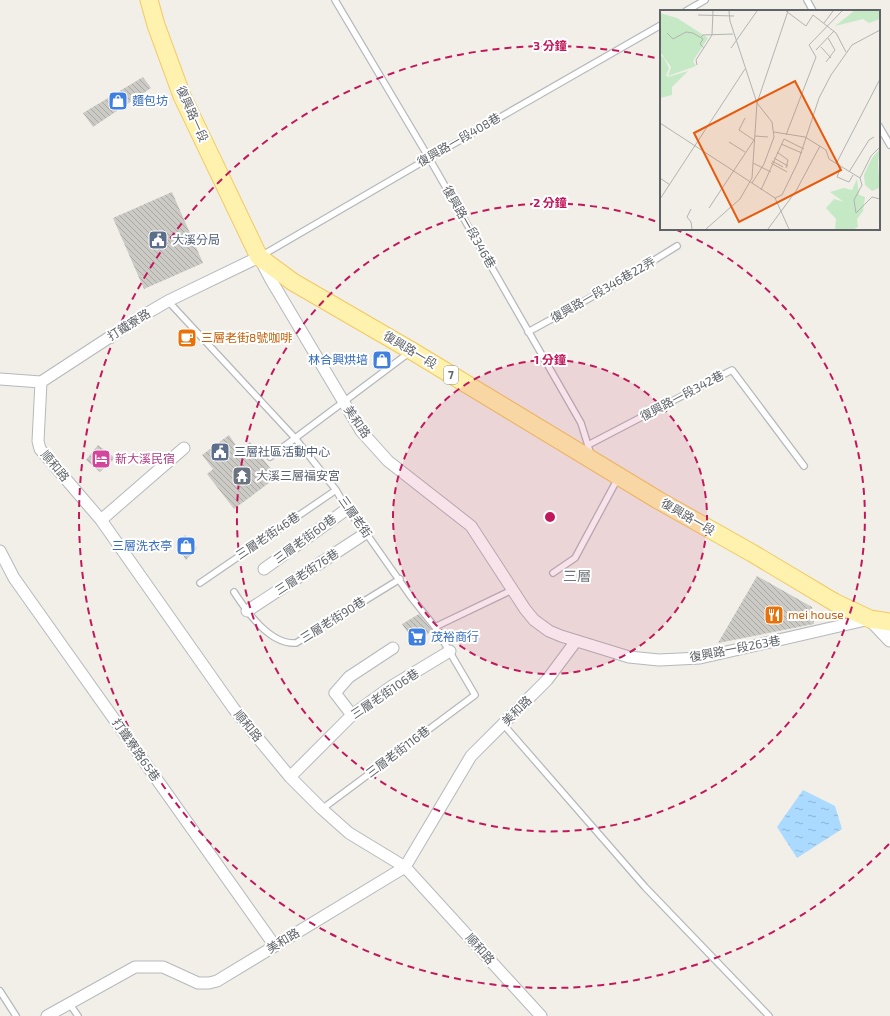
<svg xmlns="http://www.w3.org/2000/svg" width="890" height="1016" viewBox="0 0 890 1016" font-family="'Exo 2','Noto Sans TC',sans-serif">
<defs>
<pattern id="water-ripples" width="26" height="14" patternUnits="userSpaceOnUse"><rect width="26" height="14" fill="#aadaff"/><path d="M2 4q2-2 4 0t4 0M15 11q2-2 4 0t4 0" fill="none" stroke="#8eb4d2"/></pattern>
<pattern id="building-back-hatch" width="6" height="6" patternUnits="userSpaceOnUse"><rect width="6" height="6" fill="#cccac5"/><path d="M-1 5l2 2M0 0l6 6M5-1l2 2" fill="none" stroke="#a9a8a4"/></pattern>
</defs>
<rect width="100%" height="100%" fill="#f1efe8"/>
<path fill="url(#water-ripples)" d="M803 790 835 806 842 829 797 858 777 827Z"/>
<path fill="url(#building-back-hatch)" d="M143 77 151 88 93 127 83 113Z
M172 192 203 263 144 289 113 218Z
M229 435 239 450 250 442 277 477 234 509 207 474 213 469 202 455Z
M98 445 115 458 100 472 86 460Z
M185 535 197 548 186 560 176 544Z
M757 576 812 607 814 624 718 643Z
M419 614 432 630 416 645 402 624Z"/>
<g fill="none" stroke-linecap="round" stroke-linejoin="round">
<defs>
<path id="service" d="M335 0 429 158 581 423 591 455
M807 0 813 11
M686 11 705 0
M879 126 890 145
M261 256 429 158 661 25
M168 301 295 438 336 490 347 509 366 533 411 597 435 627 475 695 322 809
M528 332 619 282 677 246
M588 445 732 370 804 466
M270 457 410 352
M553 573 575 558 618 478
M200 583 336 490
M234 592C247 612 270 645 296 643L400 579
M435 627 512 590
M503 724 645 887 769 1016
M0 991 16 1016
M69 1003 78 1016"/>
<path id="minor" d="M0 379 41 382 139 318 168 301 259 257 271 280 361 431 388 461 471 526 525 609 534 620 549 631 561 636 629 657 659 660 700 658 870 619
M41 382 38 441 40 449 101 520 234 709 290 777 322 809 349 833 405 867 541 1016
M101 520 184 448
M0 551 14 578 275 946
M264 569 347 509
M247 611 366 533
M352 715 335 693 349 677 393 648
M290 777 352 715 392 686 450 651
M47 1016 135 967H163L198 983H209L217 981 405 867 471 756 547 680 576 641"/>
<path id="tertiary" d="M870 619 890 640"/>
<path id="primary" d="M149 0 156 25 182 96 259 257 293 282 412 351 658 500 752 553 834 602 870 619 890 622"/>
</defs>
<use href="#service" stroke="#b5b8bc" stroke-width="8"/>
<use href="#minor" stroke="#b5b8bc" stroke-width="13"/>
<use href="#tertiary" stroke="#b5b8bc" stroke-width="15"/>
<use href="#primary" stroke="#f2c960" stroke-width="19"/>
<use href="#service" stroke="#fff" stroke-width="5.5"/>
<use href="#minor" stroke="#fff" stroke-width="11"/>
<use href="#tertiary" stroke="#fff" stroke-width="13"/>
<use href="#primary" stroke="#fff2af" stroke-width="17"/>
</g>
<circle cx="550" cy="517" r="157" fill="#c2185b" fill-opacity=".12"/>
<g fill="none" stroke="#c2185b" stroke-width="2" stroke-dasharray="7 5">
<circle cx="550" cy="517" r="157"/>
<path d="M675 229A314 314 0 1 1 660 223"/>
<path d="M889 844A471 471 0 1 1 660 59"/>
</g>
<defs>
<symbol id="shop-square" viewBox="-11 -11 22 22"><rect x="-9" y="-9" width="18" height="18" rx="4" fill="#3f7fe0" stroke="#fff"/><path d="M-5-2.5h2.3a2.7 3.5 0 0 1 5.4 0H5L5.5 6h-11ZM-1.5-2.5h3a1.5 2.3 0 0 0-3 0Z" fill="#fff"/></symbol>
<symbol id="civic-square" viewBox="-11 -11 22 22"><rect x="-9" y="-9" width="18" height="18" rx="4" fill="#5c6f8a" stroke="#fff"/><path d="M-.6-6.5H3V-4.5H.6V-3L4-1V1h2V6H-6V1h2V-1L-.6-3ZM-1.2 2.5V6h2.4V2.5Z" fill="#fff"/></symbol>
<symbol id="cafe-square" viewBox="-11 -11 22 22"><rect x="-9" y="-9" width="18" height="18" rx="4" fill="#e8710a" stroke="#fff"/><path d="M-5.5-4.5H6V0H3Q3 3.5 0 3.5H-2.5Q-5.5 3.5-5.5 0ZM3-3.2v2h1.7v-2ZM-6 4.5H4V6H-6Z" fill="#fff"/></symbol>
<symbol id="hotel-square" viewBox="-11 -11 22 22"><rect x="-9" y="-9" width="18" height="18" rx="4" fill="#d1479c" stroke="#fff"/><path d="M-6-4.5h1.5V1H6V5H4.5V3h-9V5H-6ZM-4 0a1.8 1.8 0 1 1 3.6 0ZM.5 0V-2.5h3Q6-2.5 6 0Z" fill="#fff"/></symbol>
<symbol id="temple-square" viewBox="-11 -11 22 22"><rect x="-9" y="-9" width="18" height="18" rx="4" fill="#6b7280" stroke="#fff"/><path d="M0-6L5-2H3V0L6.5 2.5H4V6H1.5V3h-3V6H-4V2.5H-6.5L-3 0V-2H-5Z" fill="#fff"/></symbol>
<symbol id="restaurant-square" viewBox="-11 -11 22 22"><rect x="-9" y="-9" width="18" height="18" rx="4" fill="#e8710a" stroke="#fff"/><path d="M-5-6h1v4h1v-4h1v4h1v-4h1v5L-1.5 .5V6h-2V.5L-5-1ZM5-6V6H3V1.5H1.5Q1.5-4 5-6Z" fill="#fff"/></symbol>
<symbol id="supermarket-square" viewBox="-11 -11 22 22"><rect x="-9" y="-9" width="18" height="18" rx="4" fill="#3f7fe0" stroke="#fff"/><path d="M-6-5.5h2.5l.6 2H6L4.5 2H-2.5L-4.4-4H-6ZM-1.5 3.2a1.3 1.3 0 1 0 .1 0ZM3 3.2a1.3 1.3 0 1 0 .1 0Z" fill="#fff"/></symbol>
</defs>
<g fill-rule="evenodd">
<use href="#shop-square" x="107" y="90" width="22" height="22"/>
<use href="#civic-square" x="147" y="229" width="22" height="22"/>
<use href="#cafe-square" x="176" y="327" width="22" height="22"/>
<use href="#shop-square" x="371" y="349" width="22" height="22"/>
<use href="#civic-square" x="209" y="441" width="22" height="22"/>
<use href="#hotel-square" x="90" y="448" width="22" height="22"/>
<use href="#temple-square" x="231" y="465" width="22" height="22"/>
<use href="#shop-square" x="175" y="535" width="22" height="22"/>
<use href="#restaurant-square" x="763" y="604" width="22" height="22"/>
<use href="#supermarket-square" x="406" y="626" width="22" height="22"/>
</g>
<g text-anchor="middle" stroke-width="4" stroke-linejoin="round" paint-order="stroke">
<rect fill="#fff" stroke="#8f9295" stroke-width="1" x="444" y="366" width="14" height="18" rx="3"/>
<g font-size="11" font-weight="bold" fill="#5f6368">
<text x="451" y="379">7</text>
</g>
<g font-size="12" fill="#366cbe" stroke="#fff" text-anchor="start">
<text x="132" y="105">麵包坊</text>
<text x="368" y="364" text-anchor="end">林合興烘培</text>
<text x="172" y="550" text-anchor="end">三層洗衣亭</text>
<text x="431" y="641">茂裕商行</text>
</g>
<g font-size="12" fill="#5f6368" stroke="#fff">
<text transform="translate(192 114) rotate(66)" y="4">復興路一段</text>
<text transform="translate(459 140) rotate(-30)" y="4">復興路一段408巷</text>
<text transform="translate(469 227) rotate(60)" y="4">復興路一段346巷</text>
<text transform="translate(603 290) rotate(-30)" y="4">復興路一段346巷22弄</text>
<text transform="translate(129 325) rotate(-32)" y="4">打鐵寮路</text>
<text transform="translate(410 350) rotate(31)" y="4">復興路一段</text>
<text transform="translate(682 396) rotate(-28)" y="4">復興路一段342巷</text>
<text transform="translate(357 422) rotate(55)" y="4">美和路</text>
<text transform="translate(55 466) rotate(50)" y="4">順和路</text>
<text transform="translate(355 517) rotate(55)" y="4">三層老街</text>
<text transform="translate(688 517) rotate(30)" y="4">復興路一段</text>
<text transform="translate(268 536) rotate(-34)" y="4">三層老街46巷</text>
<text transform="translate(305 539) rotate(-36)" y="4">三層老街60巷</text>
<text transform="translate(307 572) rotate(-33)" y="4">三層老街76巷</text>
<text transform="translate(333 620) rotate(-32)" y="4">三層老街90巷</text>
<text transform="translate(735 649) rotate(-11)" y="4">復興路一段263巷</text>
<text transform="translate(385 694) rotate(-34)" y="4">三層老街106巷</text>
<text transform="translate(517 711) rotate(-45)" y="4">美和路</text>
<text transform="translate(248 726) rotate(51)" y="4">順和路</text>
<text transform="translate(136 750) rotate(55)" y="4">打鐵寮路65巷</text>
<text transform="translate(398 752) rotate(-37)" y="4">三層老街116巷</text>
<text transform="translate(283 941) rotate(-31)" y="4">美和路</text>
<text transform="translate(480 949) rotate(48)" y="4">順和路</text>
</g>
<g font-size="12" fill="#4e5e75" stroke="#fff" text-anchor="start">
<text x="172" y="244">大溪分局</text>
<text x="234" y="456">三層社區活動中心</text>
</g>
<g font-size="12" fill="#c56008" stroke="#fff" text-anchor="start">
<text x="201" y="342">三層老街8號咖啡</text>
<text x="788" y="619">mei house</text>
</g>
<g font-size="12" fill="#b23c85" stroke="#fff" text-anchor="start">
<text x="115" y="463">新大溪民宿</text>
</g>
<g font-size="12" fill="#5b616d" stroke="#fff" text-anchor="start">
<text x="256" y="480">大溪三層福安宮</text>
</g>
<g font-size="14" fill="#70757a" stroke="#fff">
<text x="577" y="581">三層</text>
</g>
</g>
<g transform="translate(660 10)">
<rect width="220" height="220" fill="#f1efe8"/>
<path d="M194 1H220V9L209 13 203 9 175 16ZM0 45 4 48 9 58 6 66 8 67 28 61 12 77V85L0 88ZM220 139 218 152 220 186 219 178 212 181 205 175 204 165 212 148ZM197 169 199 185 205 187 203 201 197 209 198 217 194 219H175L176 209 166 198 174 189 184 192 170 182 184 178 192 180Z" fill="#c5e8c5"/>
<path d="M0 3 17 8 48 28 33 51 36 56 8 66 11 57 0 42Z" fill="#c5e8c5"/>
<path fill="none" stroke="#b3b3b1" stroke-width="1" d="M126 1 146 16 153 5 176 23 186 42M38 5 74 6M164 13 173 1M7 23 13 29 26 22 33 23 43 29 40 34 44 38M41 27 43 25 73 24M161 37 171 48M71 38 97 1M156 40 174 21M166 52 175 40 168 28M37 55 36 50 52 25 53 1M85 108 79 120 94 130M0 113 115 188 129 219M114 122 145 127 166 140 169 149 200 168 211 146 220 137M126 125 156 47 149 35 182 1M95 126 108 127M69 132 85 142M121 134 142 143M117 142 128 150 126 158M114 148 128 156M112 151 123 157M93 153 111 162M111 153 127 162M176 154 220 69M181 157 177 167 189 172 193 165M189 162 209 130 214 127M0 168 10 175M200 168 202 175 194 190 196 203 212 187 220 189M92 173 104 154 114 127 112 112 97 93 128 1M101 180 124 129 144 139M115 188 122 185 138 152 159 88 171 65 192 35 220 20M0 189 85 59M49 198 94 130M31 199 27 207 31 212 32 219M46 219 80 189 92 168 97 93 70 11 69 1M108 219 136 181 160 136"/>
<path fill="#e8590c" fill-opacity="0.15" stroke="#e8590c" stroke-width="2" d="M135 71 181 160 79 212 34 123Z"/>
<rect width="220" height="220" fill="none" stroke="#5f6368" stroke-width="2"/>
</g>
<circle cx="550" cy="517" r="6" fill="#c2185b" stroke="#fff" stroke-width="2"/>
<g font-size="12" text-anchor="middle" font-weight="bold" fill="#c2185b" stroke="#fff" stroke-width="4" stroke-linejoin="round" paint-order="stroke">
<text x="550" y="50">3 分鐘</text>
<text x="550" y="207">2 分鐘</text>
<text x="550" y="364">1 分鐘</text>
</g>
</svg>
